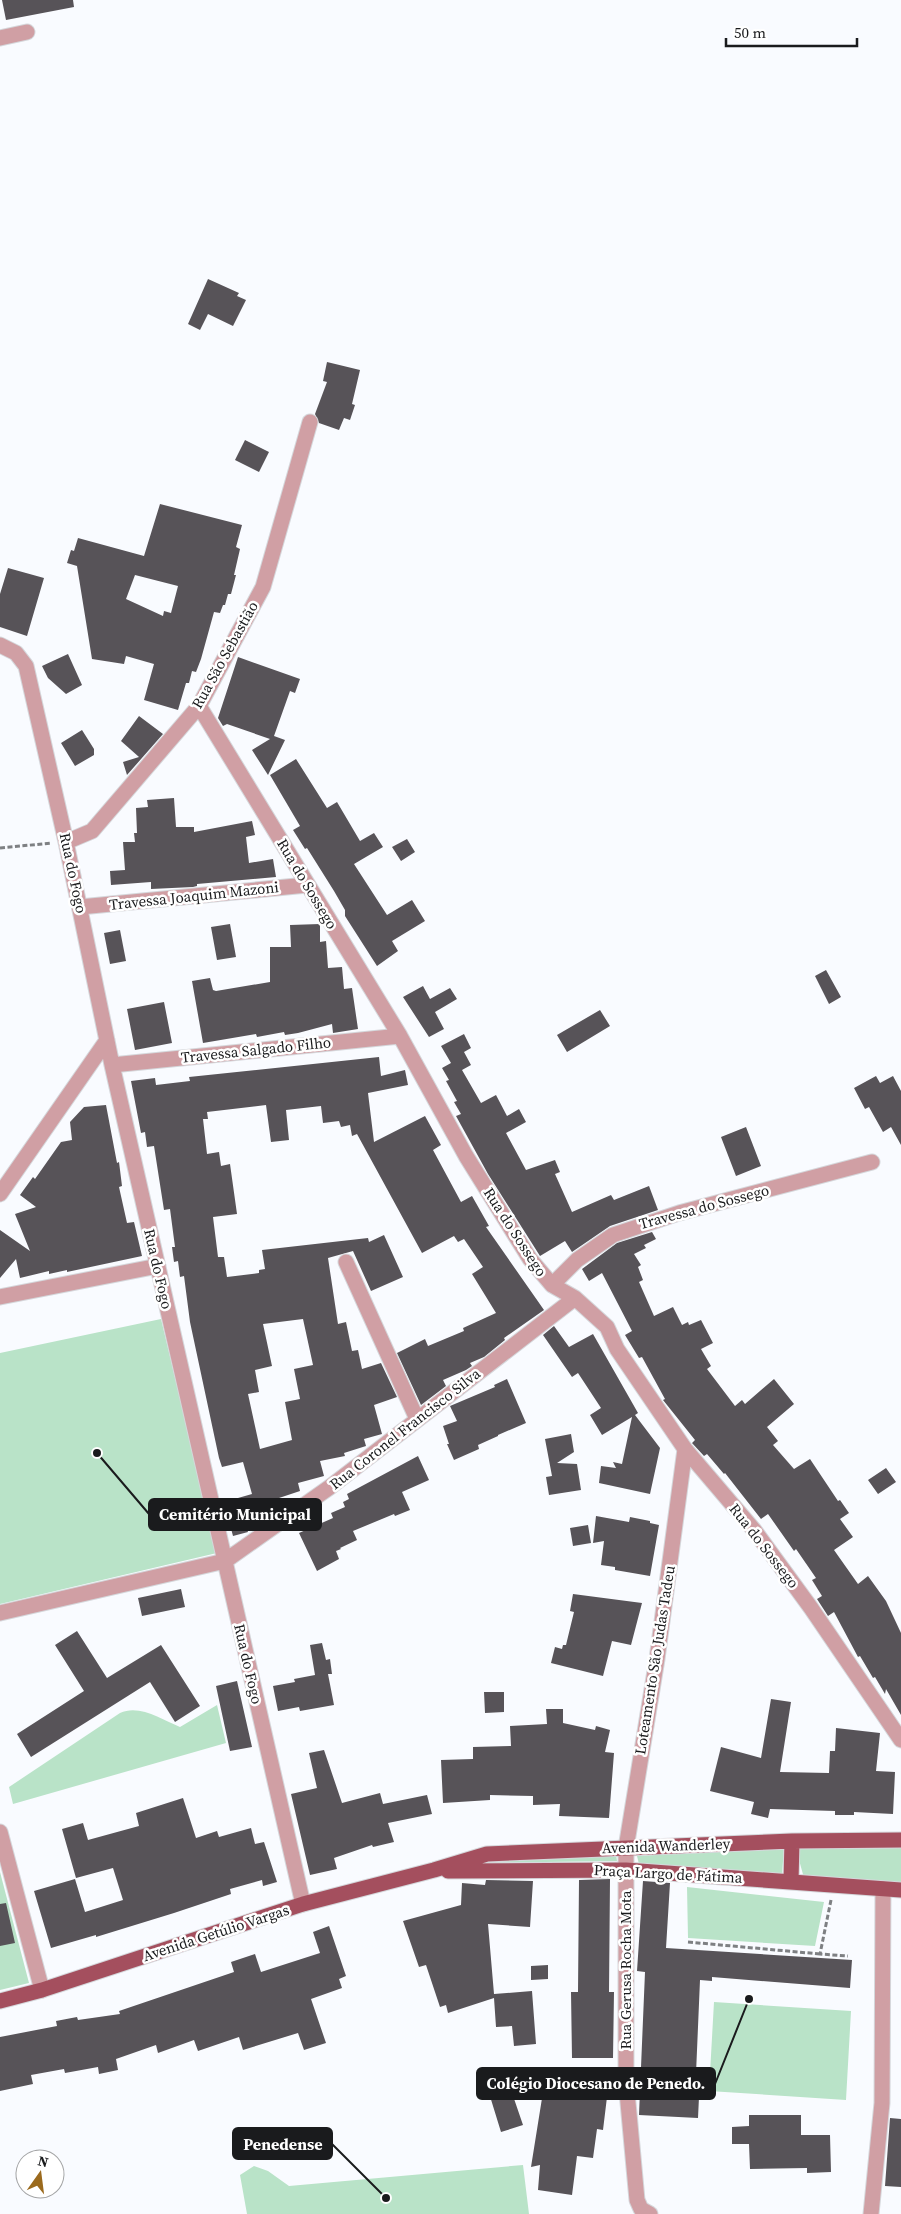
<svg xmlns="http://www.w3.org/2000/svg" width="901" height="2214" viewBox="0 0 901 2214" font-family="'Source Serif 4',serif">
<rect width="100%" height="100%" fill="#f9fbff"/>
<path fill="#b9e3c8" d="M161 1319 217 1553 0 1604V1353Z
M217 1705 226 1743 13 1804 9 1787 120 1713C140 1704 162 1720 180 1727Z
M784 1847 782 1875 639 1864 637 1856Z
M901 1848V1884L804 1878 796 1849Z
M616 1854 617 1861 481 1863Z
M0 1872 29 1983 0 1990Z
M687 1887 824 1902 815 1946 688 1938Z
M714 2002 851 2011 846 2100 709 2091Z
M523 2165 529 2214H247L240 2175 254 2166 268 2171 289 2186Z"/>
<path fill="#575358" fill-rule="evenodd" d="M2 0H73L74 7 6 20Z
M208 279 239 293 237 296 246 300 233 326 208 314 200 330 188 324Z
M327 362 360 370 352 404 355 405 350 420 344 418 339 430 319 423 315 414 327 382 323 381Z
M245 440 269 452 259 472 235 460Z
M160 504 242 525 236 547 240 549 234 575H236L231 594H228L225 605H223L220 613 214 612 201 659 196 672 192 671 189 683H186L178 710 144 700 154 664 126 656 124 664 92 659 77 566 67 563 71 550 74 551 78 538 144 556ZM135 575 178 586 171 613 164 611 163 616 126 599Z
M8 568 44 578 27 636 0 627V594Z
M68 654 82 685 66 694 48 678 42 666Z
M238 657 300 679 295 693 290 691 274 736 285 740 268 775 252 750 270 739 227 724 223 726 218 718Z
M139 716 163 734 127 775 123 762 139 757 121 741Z
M82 730 94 749V755L75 766 61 743Z
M296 759 327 808 337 802 360 841 374 833 383 847 354 864 387 915 412 900 425 921 392 941 398 951 377 966 345 916V910L334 891 307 848 305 849 293 830 300 826 270 775Z
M174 798 176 827H194V832L252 821 255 835 246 837 249 863 273 859 276 877 197 884V886L193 887 151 889V882L111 885 110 871 125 870 123 842H135L134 833H137L136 808 148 807 147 800Z
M407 839 415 852 401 861 392 847Z
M230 924 236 957 217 960 211 927Z
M320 924V942L326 941 328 968 342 967 344 989 352 988 358 1029 333 1033 332 1024 298 1033 285 1035 284 1032 257 1037 256 1034 203 1043 192 981 210 978 213 990 216 991 270 982V947H291L290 925Z
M120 930 126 961 110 964 104 933Z
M826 970 841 997 829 1004 815 976Z
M423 986 430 999 450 988 457 999 435 1012 444 1029 429 1037 403 997Z
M164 1002 172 1043 135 1050 127 1009Z
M600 1010 610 1026 567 1052 557 1035Z
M464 1034 471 1048 464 1052 471 1065 462 1070 481 1103 496 1095 507 1116 519 1109 526 1122 506 1133 526 1170 555 1160 560 1172 555 1174 572 1212 611 1195 614 1200 649 1186 658 1210 610 1226 572 1252 565 1241 540 1256 488 1174 456 1116 461 1114 454 1102 457 1101 446 1081 449 1080 442 1068 451 1063 441 1046Z
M379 1057 381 1076 405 1070 408 1085 368 1093 374 1142 425 1116 441 1145 433 1150 461 1202 472 1196 489 1226 486 1227 544 1310 504 1338 505 1340 484 1357 470 1363 472 1366 466 1370 443 1380 446 1386 421 1405 397 1353 425 1339 428 1346 464 1331 463 1328 496 1313 472 1274 483 1267 464 1239 458 1242 454 1236 422 1253 357 1134 352 1136 350 1125 341 1127 339 1121 323 1123 321 1106 286 1110 289 1140 271 1142 266 1105 207 1112 208 1119H203L207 1154 219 1152 221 1166 230 1164 237 1214 213 1217 218 1257H224L227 1277 259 1273V1270L265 1269 262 1250 368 1238 369 1242 384 1235 403 1277 371 1291 353 1251 328 1258 338 1324 346 1322 352 1351 358 1350 362 1369 381 1363 397 1397 374 1405 382 1434 364 1439 366 1446 344 1453 345 1456 320 1461 324 1476 298 1483 300 1491 273 1500 276 1511 244 1520 248 1532 233 1536 224 1502 252 1494 243 1462 222 1467 219 1458 190 1322 184 1276 180 1277 178 1261 174 1262 172 1247H175L170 1209 164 1210 154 1146 147 1147 145 1132 141 1133 131 1081 155 1078 156 1085 190 1081 189 1077ZM303 1319 313 1365 294 1369 300 1399 285 1402 292 1440 260 1449 248 1394 259 1392 255 1370 272 1366 263 1324Z
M876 1076 880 1083 893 1076 901 1091V1145L891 1127 883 1132 869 1107 865 1109 854 1088Z
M106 1105 117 1163 119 1162 122 1186 119 1187 127 1223 134 1222 142 1256 67 1272V1270L49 1274V1271L20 1278 16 1259 0 1278V1230L30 1251 15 1214 36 1207 20 1195 33 1177 35 1179 61 1142 72 1140 70 1122 84 1107Z
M746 1127 761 1166 736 1176 721 1137Z
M652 1232 656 1239 644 1245 646 1248 634 1254 641 1265 638 1267 643 1280 639 1282 654 1316 673 1307 682 1325 688 1322 689 1325 701 1320 713 1343 701 1349 711 1366 707 1369 735 1406 742 1400 745 1404 774 1379 794 1404 767 1427 778 1441 773 1445 794 1469 810 1459 838 1501 840 1500 849 1513 840 1519 853 1537 834 1550 858 1584 868 1576 886 1601 901 1633V1715L886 1689 885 1694 875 1677 873 1678 860 1656 858 1657 834 1612 828 1616 817 1599 822 1596 812 1580 816 1578 796 1549 794 1551 768 1514 761 1519 725 1473 724 1474 707 1454 704 1456 692 1443 695 1440 663 1400 665 1399 642 1357 639 1358 625 1335 632 1331 602 1273 589 1281 582 1269 617 1243Z
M554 1326 569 1347 593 1334 638 1413 635 1415 660 1448 650 1494 599 1483 601 1466 616 1468 613 1462 622 1464 632 1417 602 1435 590 1415 601 1408 578 1373 572 1377 543 1335Z
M507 1379 526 1423 498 1435V1436L478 1445 479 1449 454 1460 447 1444H449L443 1426 457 1421 450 1406 495 1387 494 1385Z
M571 1434 574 1452 557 1463 577 1464 581 1490 549 1495 546 1477 552 1476 545 1439Z
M418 1456 429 1480 402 1492 410 1510 395 1516 394 1514 353 1531 357 1540 340 1548 341 1549 336 1551 339 1559 317 1571 299 1533 333 1518 331 1513 345 1507 343 1502 349 1499 347 1494Z
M886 1468 896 1482 878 1494 868 1480Z
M596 1516 629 1522 630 1517 650 1521V1523L659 1525 650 1576 615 1570V1567L601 1565 604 1541 593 1543Z
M588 1525 591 1543 573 1546 570 1528Z
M181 1589 185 1607 142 1616 138 1598Z
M573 1594 642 1603 631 1645 612 1641 603 1676 551 1663 555 1647 562 1649 563 1645H566L574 1612 570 1611Z
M77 1631 107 1678 161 1645 200 1706 175 1722 150 1682 31 1757 17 1734 84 1691 55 1645Z
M322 1643 326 1660 330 1659 332 1674H328L334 1705 300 1711 299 1707 278 1711 273 1686 295 1682 294 1679 315 1675 310 1645Z
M237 1681 252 1747 230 1751 216 1686Z
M484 1692H504V1712L485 1713Z
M771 1699 791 1702 780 1772 829 1773 830 1751H835L836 1728 880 1733 876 1771 895 1772 893 1814 854 1812V1815H835V1811L770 1809 768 1818 751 1814 754 1802 710 1791 721 1747 761 1758Z
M546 1709H563V1723L595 1730 596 1726 610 1730 605 1752 614 1753 609 1818 559 1816 560 1804 533 1805V1796L490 1795V1800L443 1803 441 1760 473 1759V1747L511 1746 510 1726 547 1724Z
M324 1750 342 1803 380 1793 383 1804 427 1795 432 1814 388 1823 394 1842 373 1847 372 1845 334 1858 337 1869 310 1875 291 1794 317 1788 309 1753Z
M183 1798 196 1838 217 1831 219 1837 251 1828 255 1844 264 1842 277 1882 263 1886 262 1880 230 1889 231 1894 174 1913 96 1937V1935L51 1948 34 1891 75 1879 85 1912 123 1900 113 1868 76 1878 62 1829 83 1823 88 1840 139 1826 136 1813Z
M610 1879 609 1992H614L613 2058H572L571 1992H578L579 1880Z
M486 1880 533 1881 530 1927 488 1924 494 1994 532 1991 536 2044 514 2046 512 2026 496 2027 494 1998 448 2013 446 2005 440 2007 426 1965 419 1967 403 1921 461 1905 462 1883 485 1885Z
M643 1881 670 1883 666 1948 852 1960 850 1988 712 1977V1981L700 1980 695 2097H699L698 2118 639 2115 645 1972 637 1971Z
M6 1903 15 1943 0 1946V1904Z
M329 1926 346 1976 339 1979 342 1988 311 1999 326 2043 304 2050 298 2033 243 2050 239 2037 198 2051 194 2040 158 2053 156 2045 116 2059 118 2070 99 2074 98 2067 65 2073 64 2069 31 2075 33 2084 0 2091V2037L57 2026 56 2021 77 2017 78 2020 120 2014 119 2011 234 1972 231 1962 255 1954 261 1972 320 1953 313 1932Z
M548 1965V1979L531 1980V1966Z
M510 2087 523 2125 501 2132 489 2093Z
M543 2092 591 2100 592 2095 607 2097 603 2130 597 2129 593 2158 577 2156 572 2195 538 2190 540 2165 531 2167Z
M749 2115H801V2135H830L831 2172 807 2173V2168L750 2169 749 2144H732V2127L749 2126Z
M890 2118 901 2119V2187L885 2186Z"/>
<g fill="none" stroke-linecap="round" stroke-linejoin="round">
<defs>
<path id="minor" d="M0 38 27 32
M0 645 16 653 26 666 66 842 112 1065 303 1904
M199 706 400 1036 466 1156 530 1259 552 1285 575 1298 607 1327 617 1349 685 1449 754 1530 811 1608 901 1740
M66 842 92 831 199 706 263 587 310 422
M80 907 307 885
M112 1065 400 1036
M0 1194 107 1040
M346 1262 417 1419
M552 1285 577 1260 613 1235 679 1213 872 1162
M0 1297 158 1266
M0 1613 225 1561 330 1487 575 1298
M0 1832 42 1990
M532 2076 626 2081
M650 2214 641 2209 637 2200 626 2081V1848L657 1659 685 1449
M871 2214 882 2103 883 1889"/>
<path id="major" d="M448 1871 626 1870 901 1890
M791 1881 792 1841
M0 2001 42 1990 303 1904 434 1870 487 1854 792 1841 901 1840"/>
</defs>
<use href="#minor" stroke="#d5d7db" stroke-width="17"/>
<use href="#major" stroke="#d5d7db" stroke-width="17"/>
<path stroke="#7e8083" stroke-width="3" stroke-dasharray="5 2.5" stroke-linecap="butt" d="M0 848 52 843
M831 1900 820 1954 848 1956
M688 1942 820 1954"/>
<use href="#minor" stroke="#d09fa4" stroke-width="15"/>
<use href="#major" stroke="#a44f5e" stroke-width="15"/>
</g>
<g text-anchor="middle" stroke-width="5" stroke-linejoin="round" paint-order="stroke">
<g font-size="15" fill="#1a1b1d" stroke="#fff">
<text transform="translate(225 655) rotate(-61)" y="5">Rua São Sebastião</text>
<text transform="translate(73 873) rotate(78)" y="5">Rua do Fogo</text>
<text transform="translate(307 884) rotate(59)" y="5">Rua do Sossego</text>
<text transform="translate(194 896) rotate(-6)" y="5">Travessa Joaquim Mazoni</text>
<text transform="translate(256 1050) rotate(-6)" y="5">Travessa Salgado Filho</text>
<text transform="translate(704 1207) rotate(-15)" y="5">Travessa do Sossego</text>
<text transform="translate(515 1232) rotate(57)" y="5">Rua do Sossego</text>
<text transform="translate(158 1269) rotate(77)" y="5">Rua do Fogo</text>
<text transform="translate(405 1429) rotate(-38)" y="5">Rua Coronel Francisco Silva</text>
<text transform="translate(764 1546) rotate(52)" y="5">Rua do Sossego</text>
<text transform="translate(655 1660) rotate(-81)" y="5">Loteamento São Judas Tadeu</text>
<text transform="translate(248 1664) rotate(77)" y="5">Rua do Fogo</text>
<text transform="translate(666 1846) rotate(-2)" y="5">Avenida Wanderley</text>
<text transform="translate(668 1874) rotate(3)" y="5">Praça Largo de Fátima</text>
<text transform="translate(216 1933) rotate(-18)" y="5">Avenida Getúlio Vargas</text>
<text transform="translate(626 1970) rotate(-90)" y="5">Rua Gerusa Rocha Mota</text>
</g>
</g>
<path fill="none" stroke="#1a1b1d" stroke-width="2" d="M97 1453L149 1514M749 1999L715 2084M386 2198L332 2144"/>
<g fill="#1a1b1d" stroke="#fff" stroke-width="2">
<circle cx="97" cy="1453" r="5"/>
<circle cx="749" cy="1999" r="5"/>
<circle cx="386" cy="2198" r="5"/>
</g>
<g fill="#1a1b1d" stroke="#1a1b1d" stroke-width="2">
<rect x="149" y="1499" width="172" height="31" rx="5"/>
<rect x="477" y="2068" width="238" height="31" rx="5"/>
<rect x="233" y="2128" width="99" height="31" rx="5"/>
</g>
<g font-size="16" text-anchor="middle" font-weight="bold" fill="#fff">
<text x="235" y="1520">Cemitério Municipal</text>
<text x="596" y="2089">Colégio Diocesano de Penedo.</text>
<text x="283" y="2150">Penedense</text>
</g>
<g transform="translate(40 2174) rotate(14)"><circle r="24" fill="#ffffff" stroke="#a3a4a5"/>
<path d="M0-4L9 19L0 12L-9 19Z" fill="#9b6a1d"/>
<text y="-8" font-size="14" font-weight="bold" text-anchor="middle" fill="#1a1b1d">N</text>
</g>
<path d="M726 38v8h131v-8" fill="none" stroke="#1a1b1d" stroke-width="2.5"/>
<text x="734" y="38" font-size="15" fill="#1a1b1d" stroke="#ffffff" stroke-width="4" paint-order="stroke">50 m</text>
</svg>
